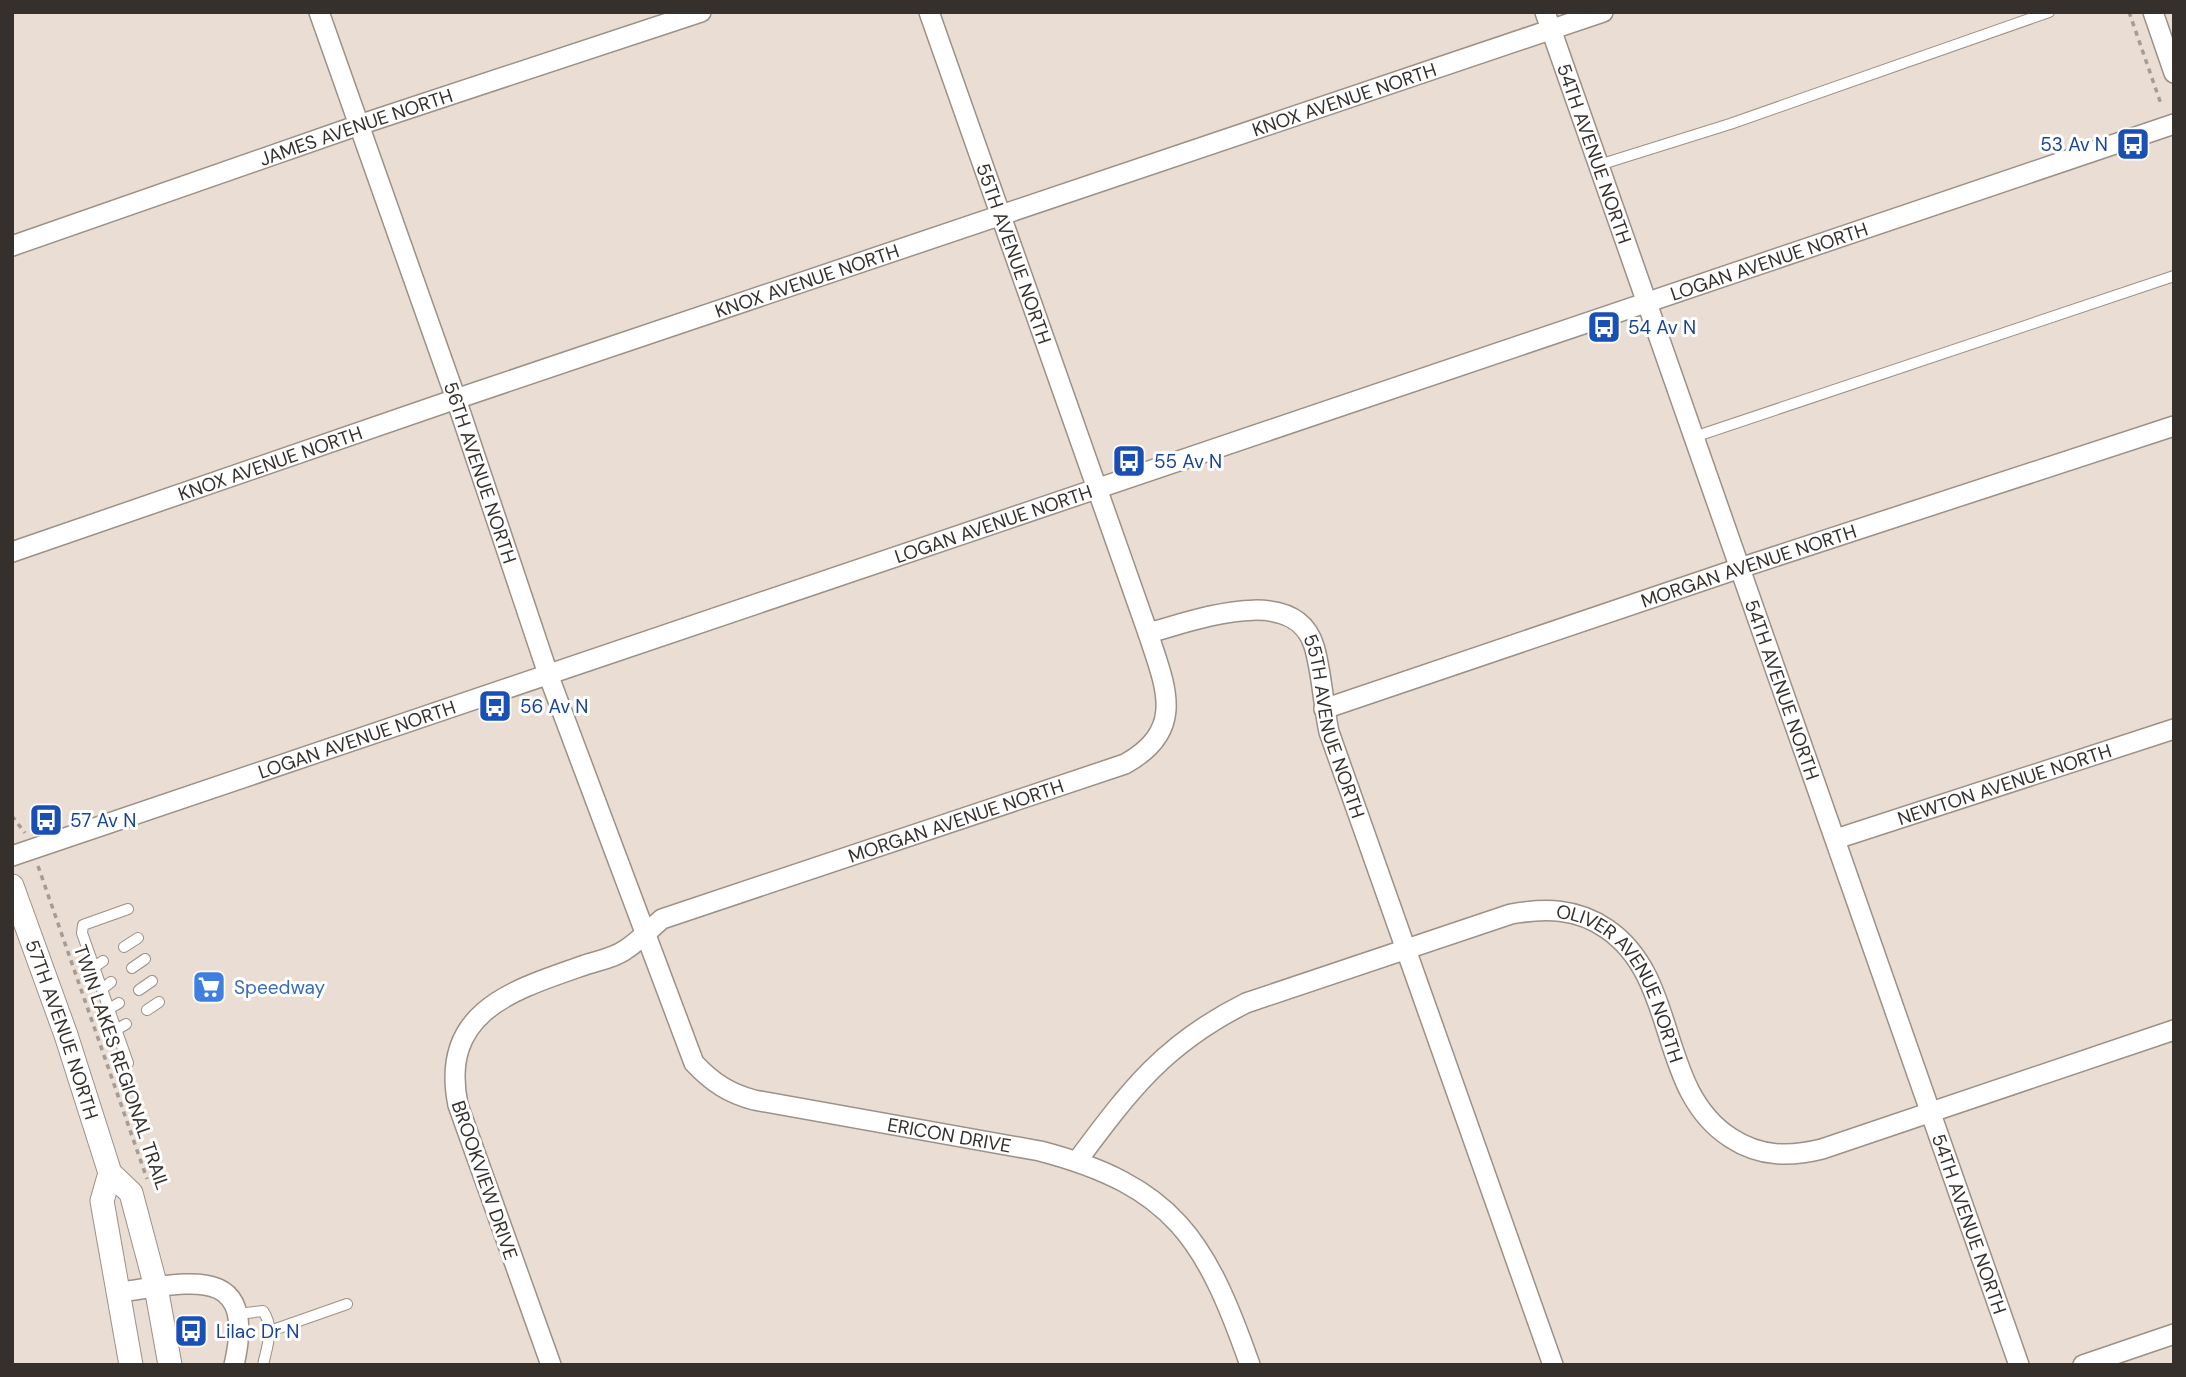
<svg xmlns="http://www.w3.org/2000/svg" width="2186" height="1377" viewBox="0 0 2186 1377" font-family="'DM Sans',sans-serif">
<rect width="100%" height="100%" fill="#eaddd3"/>
<g fill="none" stroke-linecap="round" stroke-linejoin="round">
<defs>
<path id="service" d="M1599 165 1730 124 2049 12
M1694 437 2174 276
M128 909 83 925 82 933 128 1063
M124 947 138 938
M94 967 103 961
M132 968 145 959
M102 989 111 982
M139 990 152 981
M109 1009 119 1003
M147 1010 159 1002
M116 1030 126 1024
M238 1314 263 1311C275 1328 267 1346 263 1365
M270 1331 347 1304"/>
<g id="minor">
<path id="s1" d="M319 12 456 399 548 674 694 1063C712 1082 728 1093 754 1100L1040 1151C1174 1186 1206 1240 1250 1365"/>
<path id="s2" d="M929 12 1148 633C1192 622 1294 581 1314 646 1322 673 1323 704 1329 732L1553 1365"/>
<path id="s3" d="M1545 12 2019 1365"/>
<path d="M2153 12 2174 73"/>
<path id="s4" d="M12 246 359 125 701 12"/>
<path id="s5" d="M12 552 456 399 1603 12"/>
<path id="s6" d="M1324 709 1740 568 2174 426"/>
<path id="s7" d="M1836 839 2174 729"/>
<path id="s8" d="M12 856 2174 124"/>
<path id="s9" d="M1077 1161C1130 1090 1164 1044 1246 1003L1511 914C1545 908 1577 908 1607 929 1680 979 1656 1090 1731 1138 1760 1157 1790 1157 1822 1149L2174 1030"/>
<path d="M120 1292C189 1283 258 1262 234 1365"/>
<path id="s10" d="M551 1365 458 1105C439 1011 513 990 585 965 597 961 614 958 625 950 638 942 650 929 662 919L1125 764C1186 730 1166 688 1148 633"/>
<path d="M2083 1365 2174 1334"/>
</g>
<g id="tertiary">
<path id="s11" d="M12 886 66 1035 110 1173 131 1193 156 1287 170 1365"/>
<path d="M110 1173 102 1201 131 1365"/>
</g>
</defs>
<use href="#service" stroke="#9c9187" stroke-width="12"/>
<use href="#minor" stroke="#9c9187" stroke-width="22"/>
<use href="#tertiary" stroke="#9c9187" stroke-width="25"/>
<path stroke="#a69c94" stroke-width="3.5" stroke-dasharray="5 5" stroke-linecap="butt" d="M2129 12 2161 104
M12 816 25 833
M38 866 147 1179"/>
<use href="#service" stroke="#fff" stroke-width="10"/>
<use href="#minor" stroke="#fff" stroke-width="19"/>
<use href="#tertiary" stroke="#fff" stroke-width="23"/>
</g>
<defs>
<symbol id="bus-square" viewBox="-11 -11 22 22"><rect x="-9" y="-9" width="18" height="18" rx="4" fill="#1a4fb4" stroke="#fff"/><path d="M-5-6H5V4H4V6H2V4H-2V6H-4V4H-5ZM-3.5-4V0h7V-4ZM-3.5 1.2v1.5H-2V1.2ZM2 1.2v1.5H3.5V1.2Z" fill="#fff"/></symbol>
<symbol id="supermarket-square" viewBox="-11 -11 22 22"><rect x="-9" y="-9" width="18" height="18" rx="4" fill="#3f7fe0" stroke="#fff"/><path d="M-6-5.5h2.5l.6 2H6L4.5 2H-2.5L-4.4-4H-6ZM-1.5 3.2a1.3 1.3 0 1 0 .1 0ZM3 3.2a1.3 1.3 0 1 0 .1 0Z" fill="#fff"/></symbol>
</defs>
<g fill-rule="evenodd">
<use href="#bus-square" x="2114" y="125" width="38" height="38"/>
<use href="#bus-square" x="1585" y="308" width="38" height="38"/>
<use href="#bus-square" x="1110" y="442" width="38" height="38"/>
<use href="#bus-square" x="476" y="687" width="38" height="38"/>
<use href="#bus-square" x="27" y="801" width="38" height="38"/>
<use href="#supermarket-square" x="190" y="968" width="38" height="38"/>
<use href="#bus-square" x="172" y="1312" width="38" height="38"/>
</g>
<g text-anchor="middle" stroke-width="6" stroke-linejoin="round" paint-order="stroke">
<g font-size="19" fill="#35302c" stroke="#fff">
<text dy="7" stroke="none"><textPath href="#s5" startOffset="1407">KNOX AVENUE NORTH</textPath></text>
<text dy="7" stroke="none"><textPath href="#s4" startOffset="364">JAMES AVENUE NORTH</textPath></text>
<text dy="7" stroke="none"><textPath href="#s3" startOffset="150">54TH AVENUE NORTH</textPath></text>
<text dy="7" stroke="none"><textPath href="#s2" startOffset="256">55TH AVENUE NORTH</textPath></text>
<text dy="7" stroke="none"><textPath href="#s8" startOffset="1855">LOGAN AVENUE NORTH</textPath></text>
<text dy="7" stroke="none"><textPath href="#s5" startOffset="840">KNOX AVENUE NORTH</textPath></text>
<text dy="7" stroke="none"><textPath href="#s5" startOffset="273">KNOX AVENUE NORTH</textPath></text>
<text dy="7" stroke="none"><textPath href="#s1" startOffset="488">56TH AVENUE NORTH</textPath></text>
<text dy="7" stroke="none"><textPath href="#s8" startOffset="1036">LOGAN AVENUE NORTH</textPath></text>
<text dy="7" stroke="none"><textPath href="#s6" startOffset="448">MORGAN AVENUE NORTH</textPath></text>
<text dy="7" stroke="none"><textPath href="#s3" startOffset="718">54TH AVENUE NORTH</textPath></text>
<text dy="7" stroke="none"><textPath href="#s2" startOffset="926">55TH AVENUE NORTH</textPath></text>
<text dy="7" stroke="none"><textPath href="#s8" startOffset="364">LOGAN AVENUE NORTH</textPath></text>
<text dy="7" stroke="none"><textPath href="#s7" startOffset="177">NEWTON AVENUE NORTH</textPath></text>
<text dy="7" stroke="none"><textPath href="#s10" startOffset="891">MORGAN AVENUE NORTH</textPath></text>
<text dy="7" stroke="none"><textPath href="#s9" startOffset="663">OLIVER AVENUE NORTH</textPath></text>
<text dy="7" stroke="none"><textPath href="#s11" startOffset="152">57TH AVENUE NORTH</textPath></text>
<text transform="translate(122 1067) rotate(71)" y="7">TWIN LAKES REGIONAL TRAIL</text>
<text dy="7" stroke="none"><textPath href="#s1" startOffset="1386">ERICON DRIVE</textPath></text>
<text transform="translate(485 1180) rotate(71)" y="7">BROOKVIEW DRIVE</text>
<text dy="7" stroke="none"><textPath href="#s3" startOffset="1284">54TH AVENUE NORTH</textPath></text>
</g>
<g font-size="19" fill="#164399" stroke="#fff" text-anchor="start">
<text x="2108" y="151" text-anchor="end">53 Av N</text>
<text x="1628" y="334">54 Av N</text>
<text x="1154" y="468">55 Av N</text>
<text x="520" y="713">56 Av N</text>
<text x="70" y="827">57 Av N</text>
<text x="216" y="1338">Lilac Dr N</text>
</g>
<g font-size="19" fill="#366cbe" stroke="#fff" text-anchor="start">
<text x="234" y="994">Speedway</text>
</g>
</g>
<rect width="2186" height="1377" fill="none" stroke="#35302c" stroke-width="28"/>
</svg>
